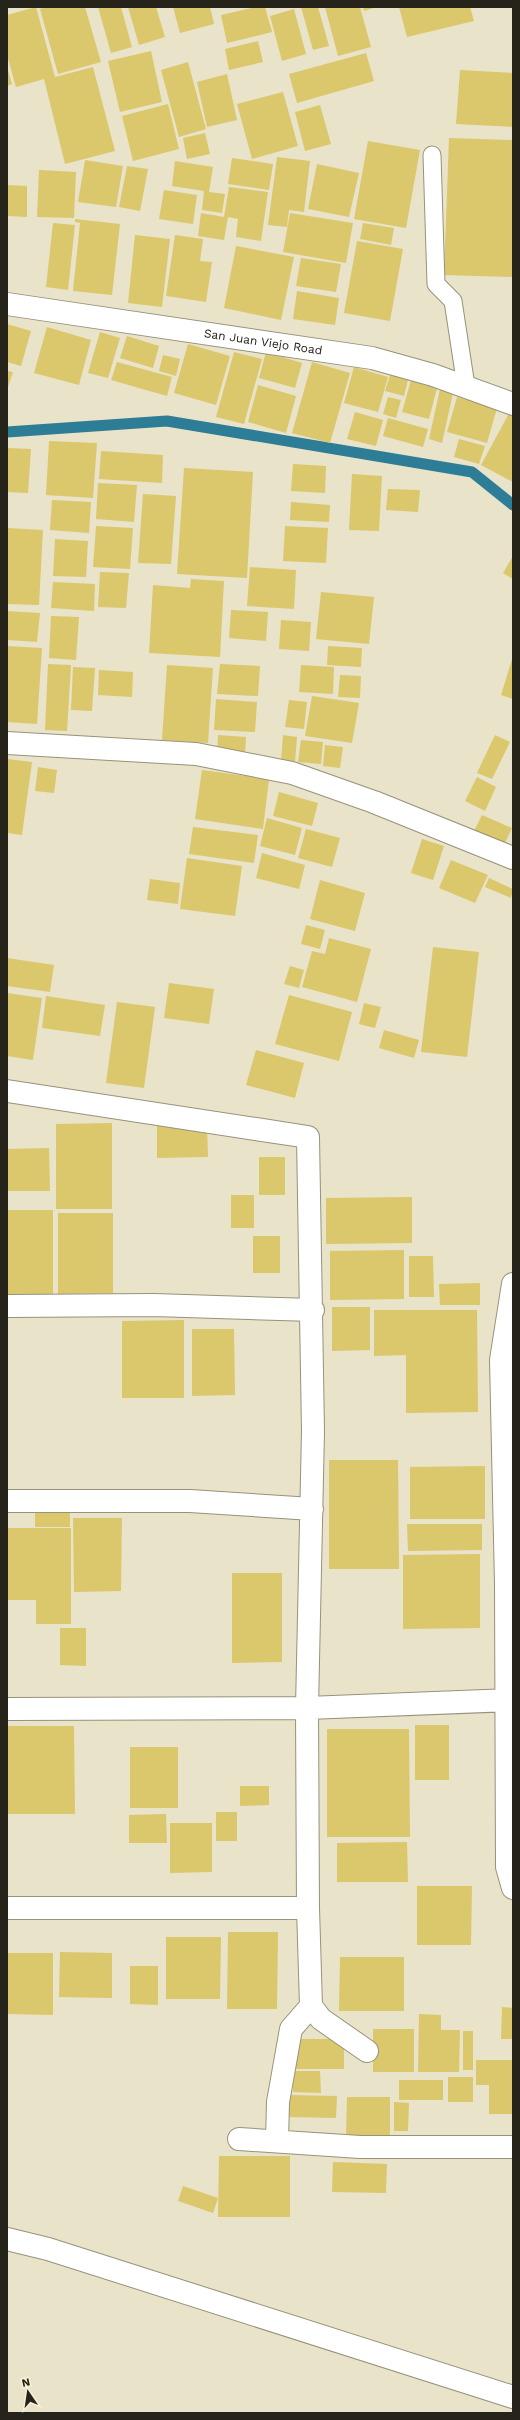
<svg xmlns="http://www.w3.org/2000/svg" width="520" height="2420" viewBox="0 0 520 2420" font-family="'Work Sans',sans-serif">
<rect width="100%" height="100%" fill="#e9e3ca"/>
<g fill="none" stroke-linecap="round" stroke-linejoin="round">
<path stroke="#2c7d95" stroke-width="11" d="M7 432 167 421 472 472 513 505"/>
</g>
<path fill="#dbc76c" d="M36 7 55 77 93 67 115 151 65 164 44 79 16 87 7 55V15Z
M46 7H85L101 62 58 74 40 9Z
M98 7H121L132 47 111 53Z
M128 7H156L165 37 139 45Z
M173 7H210L214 24 180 33Z
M256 7H265L272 32 227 43 221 15Z
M301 7H318L329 46 313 50Z
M325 7H360L371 47 338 56Z
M363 7H377L364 11Z
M399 7H470L474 21 407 37Z
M294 9 306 54 282 61 270 16Z
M258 41 263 62 229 70 225 49Z
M151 51 162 102 120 112 108 61Z
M366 53 374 81 297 103 289 74Z
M188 62 206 129 179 137 161 70Z
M7 67 12 84 7 86Z
M460 70 513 73V127L456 124Z
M227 74 237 120 207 127 197 82Z
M283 92 298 146 252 159 237 104Z
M168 104 179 149 133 161 122 116Z
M320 105 331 144 305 151 295 112Z
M205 133 210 154 187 159 183 138Z
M449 138 513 140V277L444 275Z
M368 141 420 150 406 228 354 219Z
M277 157 310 161 304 212 289 210 287 227 268 225Z
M232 158 273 164 269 190 228 184Z
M85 160 123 166 116 207 78 202Z
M175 161 213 167 209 192 225 194 222 213 202 210 204 191 172 186Z
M317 164 359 173 349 217 308 209Z
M127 166 148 169 140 211 119 207Z
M39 170 76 172 74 218 37 217Z
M7 185 27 186V217L7 216Z
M229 187 268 192 261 241 236 237 238 219 228 217 224 240 198 236 201 213 224 217Z
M164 190 197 195 193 224 159 219Z
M290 213 353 223 346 263 283 252Z
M75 219 120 224 112 295 73 291 80 223 75 222Z
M53 223 75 225 68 290 46 287Z
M363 223 394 228 391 245 360 239Z
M135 235 170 239 162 307 128 303Z
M175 235 203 239 200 261 212 262 206 302 166 296Z
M357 241 403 249 390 321 344 313Z
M236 246 294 257 281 320 224 308Z
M301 258 341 264 336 292 296 286Z
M297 291 339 298 335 325 293 319Z
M7 324 31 331 21 366 7 362Z
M47 327 91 340 79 385 34 373Z
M100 332 120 338 108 378 88 373Z
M127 336 159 346 153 368 120 358Z
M188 344 230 356 216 405 174 393Z
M234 352 262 359 244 424 216 417Z
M266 352 302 363 295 388 259 378Z
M163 355 180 359 176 376 159 371Z
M117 362 172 377 167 396 111 380Z
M312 362 350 373 330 443 292 433Z
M354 367 388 377 378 412 344 403Z
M7 371 13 372 7 390Z
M390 375 408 380 404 396 385 391Z
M411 380 437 388 429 419 402 412Z
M258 385 296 396 286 433 248 422Z
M440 389 453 393 442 443 429 439Z
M388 397 401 400 396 418 383 414Z
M457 397 497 408 487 443 447 432Z
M513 406V482L481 465Z
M355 412 383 420 376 446 347 439Z
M388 418 428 429 423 447 383 436Z
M459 439 485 446 479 464 454 457Z
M49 441 97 443 93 498 46 495Z
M7 448 31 449 28 493 7 492Z
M101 451 163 455 162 483 99 479Z
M293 464 326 466 325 493 291 491Z
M184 468 253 472 247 578 177 574Z
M352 474 382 476 379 531 349 530Z
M98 483 137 485 134 522 96 519Z
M388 489 420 490 418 512 386 510Z
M143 494 176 496 171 564 138 563Z
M52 500 91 502 89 533 50 530Z
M291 502 330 505 329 522 290 520Z
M96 526 133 528 130 569 93 567Z
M285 526 328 528 326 563 283 561Z
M7 528 43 530 39 605 7 604Z
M55 539 88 541 86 577 53 576Z
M513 556V579L503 573Z
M250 567 296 570 294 609 247 606Z
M100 572 129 573 126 608 98 607Z
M191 579 224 581 220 657 149 653 153 585 190 588Z
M53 582 95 584 94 611 51 608Z
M321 592 374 597 369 644 316 639Z
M231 610 268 612 266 641 229 638Z
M7 611 40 613 37 642 7 640Z
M51 616 79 617 76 660 49 658Z
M281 620 311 622 309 651 279 649Z
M7 646 42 648 37 724 7 722Z
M328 646 362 648 361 667 327 665Z
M513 656V699L501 695Z
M48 664 71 665 67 731 45 730Z
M220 664 260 666 258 696 217 694Z
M167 665 213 668 208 743 162 740Z
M301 665 334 667 333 694 299 692Z
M73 667 95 668 92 711 71 710Z
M99 670 133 672 132 697 98 695Z
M340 675 361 676 360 698 338 697Z
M312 696 359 703 352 743 305 736Z
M216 699 257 702 255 732 214 730Z
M289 700 307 702 304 729 285 727Z
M218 735 246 737 245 757 217 755Z
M283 735 297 737 295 762 281 760Z
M495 735 510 742 492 779 477 773Z
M301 740 323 742 321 764 298 762Z
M325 745 343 747 340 768 323 766Z
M7 759 32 762 22 835 7 833Z
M38 767 57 770 54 793 35 791Z
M202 770 269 779 263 829 195 819Z
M477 777 496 787 485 811 465 801Z
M279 792 318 803 312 826 273 816Z
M482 815 512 828 504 845 474 831Z
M267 818 302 828 295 855 260 846Z
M193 827 258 835 254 863 189 854Z
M306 829 340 838 332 867 298 858Z
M422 839 444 846 433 880 411 873Z
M262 853 305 865 299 889 256 878Z
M187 858 242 866 235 916 180 909Z
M451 860 488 875 475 903 439 888Z
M489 878 513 889 511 898 485 887Z
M150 879 180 883 178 904 147 900Z
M320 880 365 893 355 931 310 919Z
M306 925 325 930 320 949 301 944Z
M329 938 371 949 357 1002 302 987 312 951 325 954Z
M433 947 479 952 467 1057 421 1052Z
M7 958 54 965 50 992 7 986Z
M290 966 304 970 299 988 284 984Z
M169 983 214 989 209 1024 164 1018Z
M7 993 42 998 33 1060 7 1056Z
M289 995 352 1012 339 1061 275 1044Z
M46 996 105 1005 100 1036 42 1028Z
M117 1002 155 1007 144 1088 106 1083Z
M364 1003 381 1007 375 1028 359 1024Z
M384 1030 419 1040 414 1058 379 1048Z
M256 1050 304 1063 295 1098 246 1085Z
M112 1123V1209H56V1124Z
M157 1125H207L208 1157 157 1158Z
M49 1148 50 1191H7V1149Z
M259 1157H285V1195H259Z
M231 1195H254V1228H231Z
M412 1197V1243L326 1244V1198Z
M7 1210H53V1298H7Z
M58 1213H113V1293L58 1294Z
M253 1236H280V1273H253Z
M404 1250V1299L330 1300V1251Z
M409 1256H433L434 1297H409Z
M480 1283V1305H440L439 1284Z
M332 1307H370V1350L332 1351Z
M374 1310H477L478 1412 406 1413V1355L374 1356Z
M184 1320V1398H122V1321Z
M192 1329H234L235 1395 192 1396Z
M329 1460H398L399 1569H329Z
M485 1466V1519H410V1467Z
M35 1509H70V1527H35Z
M73 1518H122L121 1591 74 1592Z
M407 1524H482V1550L408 1551Z
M7 1528H71V1624H36V1600H7Z
M480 1554V1628L403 1629V1555Z
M232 1573H282V1662L232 1663Z
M60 1628H86V1666L60 1665Z
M415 1725H449V1780H415Z
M7 1726H74L75 1814H7Z
M327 1729H409L410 1837H327Z
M130 1747H178V1808H130Z
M240 1786H269V1805L240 1806Z
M216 1812H237V1841H216Z
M166 1814 167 1843H129V1815Z
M170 1823H212V1872L170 1873Z
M407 1842 408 1882H337V1843Z
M417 1886H472L471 1945H417Z
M228 1932H278L277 2009H227Z
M166 1937H221L220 1999H166Z
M60 1952 112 1953V1998L59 1997Z
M7 1953H53V2015L7 2014Z
M340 1957H404V2011H339Z
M130 1966H158V2005L130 2004Z
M502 2007 513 2008V2039H501Z
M419 2014 441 2015V2030H460L459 2072H418Z
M373 2029H414V2072H373Z
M463 2031H473V2070H463Z
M295 2039H344V2069H295Z
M476 2060H513V2114H489V2085H476Z
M293 2071H320L321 2093 293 2092Z
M448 2077H473V2102H448Z
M399 2080H443V2100H399Z
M288 2095 337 2096 336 2118 287 2117Z
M347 2097H390V2138L346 2137Z
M394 2102 409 2103 408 2131H394Z
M219 2156H290V2217H218Z
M333 2162 387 2164 386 2193 332 2192Z
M183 2186 218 2198 213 2213 178 2201Z"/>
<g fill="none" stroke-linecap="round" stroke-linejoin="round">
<defs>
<path id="service" d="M432 155 436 284 453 301 466 386"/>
<path id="minor" d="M7 743 196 754 292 773 374 802 513 858
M7 1091 308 1137 313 1431 307 1708 308 1908 311 2006 321 2019 367 2051
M513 1284 501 1360 506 1584 507 1867 513 1888
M7 1306 154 1305 313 1310
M7 1501H190L312 1509
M7 1709 307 1708 513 1700
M7 1908H308
M239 2139 360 2147H513
M277 2141 278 2102 291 2029 311 2006"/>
<g id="tertiary">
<path id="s1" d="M7 304 372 358 433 375 513 404"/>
<path d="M7 2239 48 2249 513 2397"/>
</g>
</defs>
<use href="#service" stroke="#97927a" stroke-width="19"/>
<use href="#minor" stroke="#97927a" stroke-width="24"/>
<use href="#tertiary" stroke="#97927a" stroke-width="24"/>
<use href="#service" stroke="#fff" stroke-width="17"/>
<use href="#minor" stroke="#fff" stroke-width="22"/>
<use href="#tertiary" stroke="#fff" stroke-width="22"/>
</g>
<g text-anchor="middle" stroke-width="3.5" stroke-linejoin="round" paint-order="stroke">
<g font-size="12" fill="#25231a" stroke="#f6f1d7">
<text dy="4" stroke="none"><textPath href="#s1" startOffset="259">San Juan Viejo Road</textPath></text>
</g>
</g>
<rect width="520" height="2420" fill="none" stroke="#25231a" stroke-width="16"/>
<g transform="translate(28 2392) rotate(347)" stroke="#f6f1d7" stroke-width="3" paint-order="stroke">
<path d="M0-3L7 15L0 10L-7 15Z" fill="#25231a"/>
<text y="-6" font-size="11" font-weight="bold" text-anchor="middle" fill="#25231a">N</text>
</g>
</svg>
